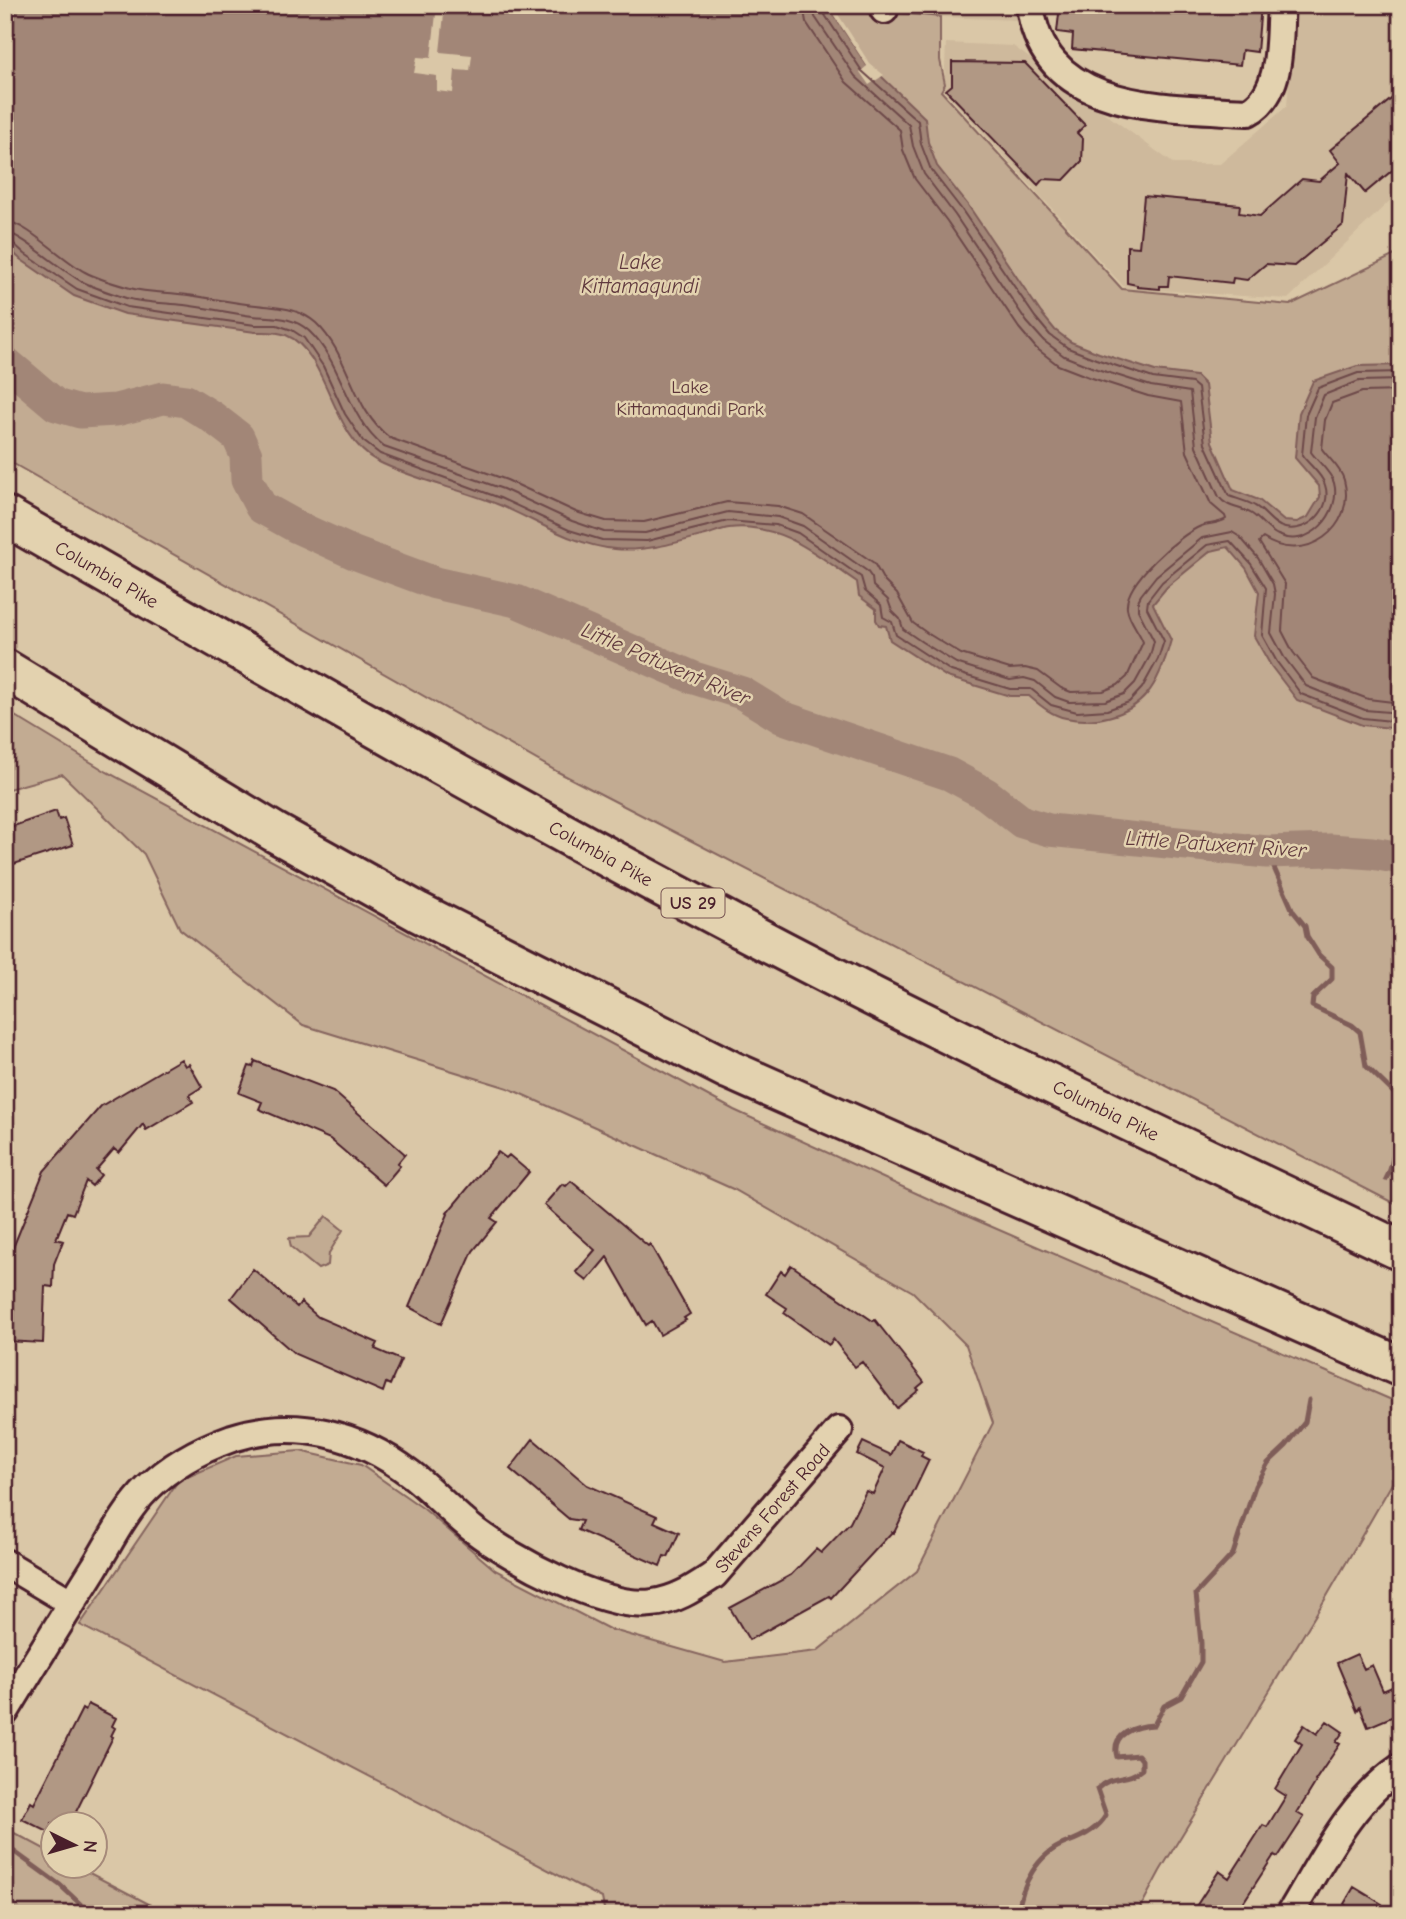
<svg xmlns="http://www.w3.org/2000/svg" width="1406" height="1919" viewBox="0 0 1406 1919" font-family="'Comic Neue',sans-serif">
<rect width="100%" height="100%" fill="#dac7a7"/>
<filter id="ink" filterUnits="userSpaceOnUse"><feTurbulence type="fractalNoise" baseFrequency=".0143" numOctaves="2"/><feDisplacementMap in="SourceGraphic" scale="14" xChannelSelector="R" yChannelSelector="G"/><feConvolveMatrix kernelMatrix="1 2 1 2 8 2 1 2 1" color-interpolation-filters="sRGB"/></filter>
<g filter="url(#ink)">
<path fill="#ceb99c" d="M874 5H1020L1018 20 940 17 874 10Z
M1295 5H1401V190L1288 299 1125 288 944 91 946 43 1013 46 1174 164H1220L1287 106Z"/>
<path fill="#c2ab92" stroke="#86655e" stroke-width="2" d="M5 5H874V10L940 17V60L945 84 941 91 1122 289 1290 305 1401 252V1207L558 772 5 459Z
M5 710 107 772 734 1110 953 1210 1401 1404V1468L1327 1596 1160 1871 1137 1914H605L602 1898 80 1625 178 1481 236 1456 300 1451 361 1465 424 1509 495 1570 609 1629 725 1662 817 1651 917 1571 993 1423 966 1345 913 1292 735 1190 508 1088 303 1025 180 929 144 854 62 774 5 790Z
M326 1216 343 1230 329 1253 328 1265 318 1269 291 1247 289 1238 309 1237Z
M5 1828 52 1853V1867H78L168 1914H5Z"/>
<path fill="#a28677" stroke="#7f5d59" stroke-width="2" d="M5 5H829V8L868 67 882 77 925 118 928 142 937 166 968 205 1041 313 1055 330 1071 342 1099 353 1155 371 1196 376 1205 385 1212 442 1233 490 1259 500 1284 521 1297 522 1308 517 1320 497 1319 486 1295 458 1299 413 1313 381 1357 366 1401 365V729L1362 725 1297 700 1271 666 1254 636 1259 592 1246 568 1228 547 1211 551 1167 587 1153 604 1171 640C1166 658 1159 680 1147 694 1129 716 1093 724 1066 718 1051 715 1040 705 1029 696H1010L947 677 890 640 886 626 879 625 876 620V609L859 596 857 582C817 555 781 522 729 528 722 529 715 532 709 534 679 542 646 552 615 549 572 545 536 520 497 504 460 489 412 479 377 461 331 437 328 352 286 335 276 331 266 332 255 332L125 314 74 296 20 259 5 245Z"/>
<path fill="#dac7a7" d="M429 5H445L440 52 472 55 470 71 455 70 453 93 437 91V76L414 73 417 57 431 58 436 14 429 13Z
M829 5H832L870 64 884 75 869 85 860 72 867 66 829 8Z"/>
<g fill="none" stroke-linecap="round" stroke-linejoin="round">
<path stroke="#6d4849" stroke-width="2" d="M813 5 815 17 855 76 909 125 913 146 924 174 955 215 1027 322 1044 341 1064 356 1094 368 1151 386 1190 392 1196 446 1219 497C1227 508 1241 507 1252 514 1261 520 1268 531 1278 535 1309 550 1342 513 1334 483 1331 472 1318 462 1311 452L1315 417 1324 395 1359 381 1401 380
M822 5 823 12 862 71 918 121 921 144 931 170 962 210 1035 317 1050 335 1068 348 1096 359 1153 378 1192 383 1198 388 1205 444 1229 496C1237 499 1247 501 1255 506 1265 511 1273 526 1285 528 1308 533 1333 509 1325 485 1322 474 1309 465 1302 455L1306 415 1318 388 1358 373 1401 372
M5 221C25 222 64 261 85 272 98 279 116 284 130 288 148 293 169 292 188 295 211 298 233 303 256 305 278 308 298 307 316 323 350 355 352 410 390 438L507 480 576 512 606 521 644 522 727 502 778 506 803 514 874 563 884 581 897 594 913 623 927 633 961 654 1010 669 1025 668 1038 671 1061 688 1071 692 1103 691 1118 685 1127 677 1143 642C1139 631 1129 621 1127 608 1124 583 1179 535 1201 526 1209 523 1219 524 1226 519L1225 516 1211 504 1187 452 1181 402 1148 396 1089 377 1058 365 1036 348 1019 328 947 221 915 179 903 150 900 130 846 82 806 22 803 5
M5 232C20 233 63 272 81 281 94 288 111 293 126 298 144 303 166 303 184 305 208 308 230 313 253 316 274 318 293 316 309 331 343 363 346 417 384 447L503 489 572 521 604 532 645 533 728 512 778 517 803 526 867 571 872 578 873 586 888 600 892 611 900 619 903 629 922 642 956 663 1010 680 1024 678 1035 681 1055 697 1069 702 1105 701 1124 694 1135 683 1150 656 1154 641 1138 610V601L1141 595 1156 576 1202 538 1232 532 1240 537 1258 558 1273 584 1275 594 1271 633 1284 657 1306 686 1365 710 1401 713
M5 241 12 242 25 254 77 289 127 307 255 325H277L292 330 304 338 323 366 345 414 363 441 380 454 500 498 569 530 602 540 647 541 728 521 776 525 798 533 861 577 865 591 881 605 883 617 892 622 896 635 951 671 1010 689H1031L1051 705 1077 712 1107 710 1129 702 1142 688 1158 659 1164 641 1147 608 1148 600 1162 582 1207 545 1230 541 1251 564 1266 588 1262 635 1277 662 1301 694 1363 718 1401 722
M1401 391 1362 392 1332 403 1325 420 1322 449C1329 459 1341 468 1344 480 1357 528 1304 566 1263 538L1259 542 1285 584 1282 631 1293 652 1313 678 1368 699 1401 703"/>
<path stroke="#7f5d59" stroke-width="5" d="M1267 852 1293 911 1305 926 1307 936 1319 955 1332 967V979L1313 997 1312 1006 1352 1025 1360 1032 1366 1066 1398 1097 1401 1104
M1386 1179C1395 1164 1391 1150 1401 1135
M5 1845 60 1885 91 1914
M1018 1914C1021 1885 1037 1854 1066 1843 1080 1838 1098 1830 1106 1815L1097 1789C1113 1773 1126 1783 1142 1769V1760L1138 1755 1117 1757C1110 1733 1136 1726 1154 1725L1164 1706 1181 1697 1201 1662V1643L1196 1594 1233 1554 1255 1486 1268 1463 1286 1446 1305 1422 1309 1400"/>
<path stroke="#a28677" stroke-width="33" d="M5 362 56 405 80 412 116 410 163 398 186 401 212 417 238 437 246 455 247 480 261 507 297 527 354 553 435 583 516 601 694 678 742 693 781 717 949 774 986 794 1022 822 1049 830 1267 852 1330 850 1372 853 1401 858"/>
</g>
<path fill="#b19884" stroke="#4a1f2b" stroke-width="2" d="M1060 5H1261L1257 52 1242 50 1240 65 1072 49 1073 34 1057 32Z
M952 62 1025 63 1085 125 1077 133 1083 139 1082 161 1064 180 1043 179 1038 185 946 90 952 85Z
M1401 91V163L1365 193 1348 173 1343 225 1294 266 1266 264 1247 280 1233 278 1232 283 1169 276 1168 286H1160V289L1137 287V285L1127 283V246L1139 247 1144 196 1240 205 1239 213 1260 216 1302 179 1319 181 1340 163 1330 150Z
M56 811 59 820 64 818 73 845 5 867V829Z
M181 1059 185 1066 189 1064 202 1087 189 1095 193 1102 146 1130 143 1124 119 1153 114 1149 96 1170 101 1175 92 1186 86 1181 73 1214 67 1212 56 1239 63 1241 54 1264 53 1287 45 1286 43 1343 5 1341 10 1255 44 1171 101 1106Z
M255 1061 333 1091 405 1154 397 1164 400 1166 384 1185 330 1139 259 1109 262 1102 239 1093 249 1066 253 1067Z
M498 1152 506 1158 509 1155 529 1172 491 1218 497 1222 473 1251 441 1324 409 1307 448 1214 447 1213Z
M571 1181 648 1246 650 1244 690 1314 684 1318 686 1320 660 1335 652 1321 646 1325 607 1257 587 1281 576 1272 595 1250 544 1205 562 1184 566 1186Z
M791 1265 873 1321 875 1320 924 1382 917 1388 919 1390 897 1408 862 1362 855 1367 833 1339 829 1345 784 1313 787 1308 766 1294 781 1271 785 1274Z
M253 1269 297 1307 301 1302 318 1317 378 1343 375 1349 401 1360 390 1385 386 1383 383 1392 295 1354 231 1298Z
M533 1439 587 1485 657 1516 654 1522 679 1533 668 1557 664 1556 660 1566 578 1530 582 1521 569 1519 510 1469Z
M898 1440 923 1452 921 1456 929 1460 894 1533 892 1532 831 1598 829 1596 749 1640 730 1608 791 1575 816 1549 821 1553 850 1523 866 1491 873 1494 885 1468 857 1454 863 1442 891 1455Z
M1357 1654 1364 1669 1372 1665 1383 1691 1401 1683V1713L1368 1727 1360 1707 1357 1711 1337 1663Z
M88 1704 116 1718 112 1726 115 1728 111 1736 113 1737 70 1824H52V1834L22 1819 31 1802 34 1804 82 1709 85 1711Z
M1327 1721 1343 1732 1336 1742 1340 1744 1315 1781 1316 1782 1297 1813 1304 1817 1278 1857 1274 1855 1239 1909 1233 1905 1227 1914H1191L1219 1871 1229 1878 1263 1825 1267 1827 1286 1796 1275 1789 1302 1744 1295 1739 1304 1725 1317 1734Z
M1354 1887 1382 1904 1376 1914H1348L1351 1909 1344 1904Z"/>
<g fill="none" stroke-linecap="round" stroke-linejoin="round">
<defs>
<path id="minor" d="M1030 5C1043 114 1167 107 1248 112 1284 93 1278 40 1281 5
M884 10V5
M5 1563 72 1603
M5 1712C34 1664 64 1616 94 1568 110 1542 125 1511 147 1489 171 1465 201 1449 232 1438 296 1417 358 1434 411 1474 433 1491 452 1513 474 1530 512 1559 605 1610 653 1603 677 1600 694 1588 714 1575L839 1430
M1290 1914C1321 1863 1350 1801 1401 1767"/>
<path id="highway" d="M5 516C262 663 518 813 780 949 984 1055 1193 1151 1401 1251
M5 669 274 832 418 912 730 1070 1401 1367"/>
</defs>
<use href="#minor" stroke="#4a1f2b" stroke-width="32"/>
<use href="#highway" stroke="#4a1f2b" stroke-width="44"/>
<use href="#minor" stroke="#e3d2af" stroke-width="26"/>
<use href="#highway" stroke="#e3d2af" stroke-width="38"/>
</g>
</g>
<g text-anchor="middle" stroke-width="5" stroke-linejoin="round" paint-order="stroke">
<rect fill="#e3d2af" stroke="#785553" stroke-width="2" x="661.5" y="888.5" width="63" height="29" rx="5"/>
<g font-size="18" font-weight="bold" fill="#4a1f2b">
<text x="693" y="909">US 29</text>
</g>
<g font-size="19" fill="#5c343a" stroke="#e3d2af">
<text x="690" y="393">Lake<tspan x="690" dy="22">Kittamaqundi Park</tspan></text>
</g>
<g font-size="19" fill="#4a1f2b" stroke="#e3d2af">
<text transform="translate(107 574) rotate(30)" y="7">Columbia Pike</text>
<text transform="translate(601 853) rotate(29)" y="7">Columbia Pike</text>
<text transform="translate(1106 1110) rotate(26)" y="7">Columbia Pike</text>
<text transform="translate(772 1508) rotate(-49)" y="7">Stevens Forest Road</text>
</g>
<g font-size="21" font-style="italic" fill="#60393e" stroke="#e3d2af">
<text x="640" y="269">Lake<tspan x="640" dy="24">Kittamaqundi</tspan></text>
<text transform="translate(666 664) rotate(23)" y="7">Little Patuxent River</text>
<text transform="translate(1216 844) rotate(4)" y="7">Little Patuxent River</text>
</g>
</g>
<rect width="1406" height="1919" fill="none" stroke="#e3d2af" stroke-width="28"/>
<rect x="14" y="14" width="1378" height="1891" fill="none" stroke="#4a1f2b" stroke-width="2.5" filter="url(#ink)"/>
<g transform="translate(74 1845) rotate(95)"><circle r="33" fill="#e3d2af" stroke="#a68a7a" stroke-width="2"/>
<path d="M0-5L12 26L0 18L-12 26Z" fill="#4a1f2b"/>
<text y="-10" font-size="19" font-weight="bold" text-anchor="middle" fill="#4a1f2b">N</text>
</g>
</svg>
